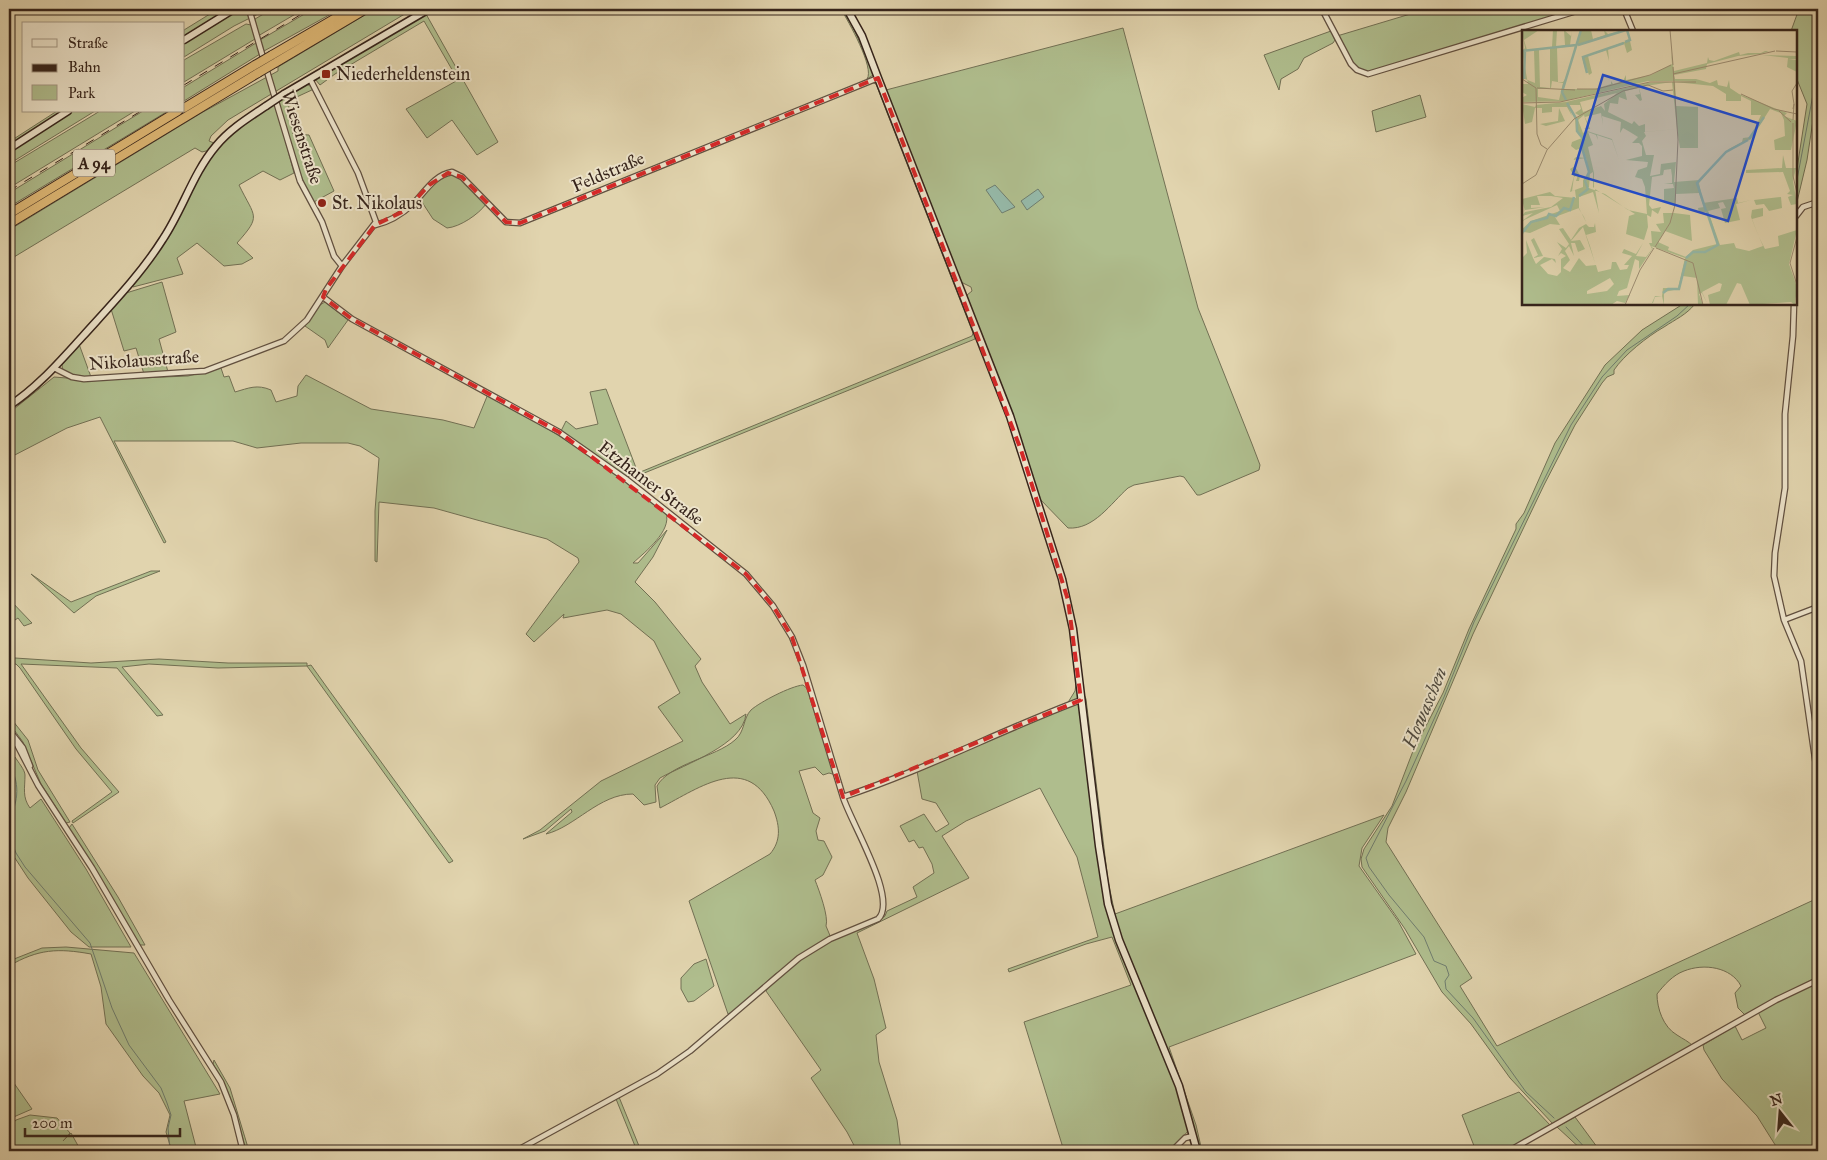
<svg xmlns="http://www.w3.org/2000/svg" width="1827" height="1160" viewBox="0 0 1827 1160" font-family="'IM FELL Great Primer',serif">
<rect width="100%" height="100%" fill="#e1d4ae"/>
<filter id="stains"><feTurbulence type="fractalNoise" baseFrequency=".004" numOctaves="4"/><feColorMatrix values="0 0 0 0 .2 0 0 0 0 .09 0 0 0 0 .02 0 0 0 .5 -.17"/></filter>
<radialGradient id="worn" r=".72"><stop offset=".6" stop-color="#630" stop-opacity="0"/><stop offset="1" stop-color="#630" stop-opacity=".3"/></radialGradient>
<path fill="#afbd8d" stroke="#727054" d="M218 9H268L234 26 184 57V30Z
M272 9H304L258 36 255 19Z
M313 9H340L264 51 260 40Z
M375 9H424L412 16 411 12H408L228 120 211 136 209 141 214 143 210 150 202 152 195 148 9 260V230L203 112 278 71V67Z
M841 9H845L873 72V75L867 79C875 68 848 21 841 9Z
M1427 9H1577L1373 72C1351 70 1347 54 1337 36Z
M1799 9H1818V87L1807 160 1796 206V175L1807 104 1796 77V31H1791Z
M426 14 498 142 477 155 452 120 427 138 406 109 458 80 424 21 335 74 320 85 315 79Z
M246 24 251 25 255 39 184 82V60Z
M1123 28 1198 308 1252 444 1260 465 1259 470 1200 495H1197L1184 477 1180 476 1134 485 1128 488C1111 503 1094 530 1068 528L1038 497 1010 409 967 299V295L972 291 971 287 961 282 886 90Z
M1331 31 1335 40 1333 43 1304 58 1298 69 1281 79 1279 90 1264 55Z
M256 43 260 54 184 101V87Z
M876 81 975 332V339L632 478 631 476 627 477 561 431 566 421 576 429 598 424 590 392 606 389 638 473 972 336 973 333 886 110 876 84 871 82Z
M307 84 314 89 288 101 293 134 309 135 334 191 312 203 282 128 294 173 280 180 263 171 239 185C255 218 262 215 237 243L253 258 242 264 224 266 197 243 177 258 183 274 133 287 132 285 210 158 231 134 261 111Z
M1420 95 1426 117 1376 132 1372 111Z
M57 111H95L9 164V142Z
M100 111H135L9 188V166Z
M143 111H168L9 207V193Z
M450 174 457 175 486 204C479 214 460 227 447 228L433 219 420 199 435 182Z
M162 282 176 332 159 339 168 372 144 374 136 348 124 351 111 309 126 293Z
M325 302 348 320 328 348 325 340 305 326 318 306Z
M1683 304H1695C1686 315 1676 319 1664 327 1648 336 1624 355 1614 370V374L1607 377 1602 383 1575 425 1544 485 1473 634 1406 792 1388 828 1386 842 1472 978 1460 986 1497 1046 1818 898V978L1745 1015 1738 1008 1735 993 1741 986C1731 967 1704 963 1684 971 1673 975 1664 985 1657 994 1657 1008 1663 1027 1677 1035 1683 1039 1688 1041 1693 1046L1553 1124 1510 1078 1471 1024 1442 992 1405 929 1362 867 1361 859 1364 849 1392 806 1413 751 1443 693 1469 629 1516 529V524L1524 513 1555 443 1605 365 1642 330Z
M79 344 91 377H76L63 371 62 365Z
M221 368 224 377 229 376 235 392C249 388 257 384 271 390L276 402 297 396 298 386 306 375 371 409 443 420 474 428 488 394C550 429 611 466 666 513 672 531 645 552 633 563H638L667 530 653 557 635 582 655 602 701 659 695 666 702 682 730 724 746 714C743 745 685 764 660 778L655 785 656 802 644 805 633 794C599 794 575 827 546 834L572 812 571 809 545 831 523 839 540 830 601 781 683 741 658 707 680 693 654 641 621 614 607 610 563 618 564 614 534 642 526 634 579 562 578 558 547 539 477 520 434 508 379 502 377 562 375 561V511L379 458 360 446 348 443H301L257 448 233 441H114L166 542 164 543 100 417 67 428 9 458V413L54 377 92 380 188 376Z
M151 571H160L96 596 74 613 31 574 71 602Z
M9 599 32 623 24 626 18 618 9 624V619L15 615 9 608Z
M15 658 91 663 159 659 228 663H307V666L311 665 326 686 453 861 449 863 307 666 218 668 149 664 122 667 163 715 157 716 117 668 21 664 81 748 119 792 73 823 72 821 112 792 76 749 20 668 16 664H9V661Z
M1077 678 1086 699 1108 881 1115 914 1384 815 1362 848 1359 866 1398 921 1416 954 1169 1047 1196 1125 1202 1151H1200L1187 1105 1173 1078 1187 1120 1188 1131 1170 1151H1131L1130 1148 1119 1151H1064L1024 1022 1131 985 1112 937 1086 944 1009 972 1008 969 1098 937 1077 857 1040 788 966 821 942 836 969 878 857 933 874 979 886 1028 876 1035 879 1062 897 1120 901 1151H857L847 1132 811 1078 821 1070 766 991 768 988 767 985 808 953 831 940 876 922 885 916 887 911 917 897 913 887 934 873 932 864 923 847 919 848 914 840 909 842 900 826 924 814 936 832 949 824 936 803 922 799 917 771 1067 704 1075 691Z
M803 685 810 691 836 775 829 773 823 775 815 767 799 771 813 813 820 818 816 831 818 840 824 841 832 857 823 875 815 880C819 890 829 917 826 926L831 938 775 974 734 1011 728 1014 689 901 770 854C781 841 780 827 774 811 748 751 701 787 660 808L657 786C669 764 716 757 735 740 745 732 743 718 751 710 760 702 791 686 803 685Z
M9 716 28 740 38 770 70 822 66 823 41 784 23 742 9 723Z
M9 755 15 757C18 762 25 770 25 775 25 788 22 797 30 808L41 799 86 869 131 947H89L71 932 28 878 9 849Z
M72 824 118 897 145 945H139L69 828Z
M66 947 134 953 220 1094 184 1101 197 1151H168L170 1145 166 1132 170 1115 159 1093 143 1076 106 1024 101 987 91 954C58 948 38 949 9 966V961L42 948Z
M706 959 714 986 694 1001 688 1002 681 989V978L694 964Z
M1818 981V1151H1779L1757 1116 1722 1079 1704 1050 1703 1045 1735 1026 1742 1040 1766 1028 1758 1012Z
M214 1060 230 1088 249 1151H246C238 1120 231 1091 213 1064Z
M9 1076 32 1109 9 1119Z
M1519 1092 1550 1125 1505 1151H1476L1462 1115Z
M619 1097 641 1151H637L616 1099Z
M30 1115 57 1118 70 1133 63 1141 71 1133 81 1151H9V1128L16 1120Z
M1575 1117 1600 1151H1583L1557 1127Z"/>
<path fill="#95b8a7" stroke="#6f7d6f" d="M995 185 1015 207 1002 213 986 190Z
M1038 189 1044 197 1027 210 1021 201Z"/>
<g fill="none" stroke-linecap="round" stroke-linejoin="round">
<path stroke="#6f7d6f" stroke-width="1" d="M1796 185 1818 68
M9 764C20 782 19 801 9 819
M9 835 16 853 25 867 90 943 112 1008 129 1045 161 1088 167 1103 171 1115 168 1128 170 1151
M1554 1118 1526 1092 1473 1018 1446 989 1445 981 1449 975 1446 966 1434 961 1424 937 1389 895 1369 867 1366 858 1406 781 1444 697 1474 622 1571 425 1602 377 1627 350 1677 316 1690 304
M1566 1127 1588 1151"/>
<defs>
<path id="street" d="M249 9 264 61
M1322 9 1351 64 1357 70 1368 74 1583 9
M1624 9 1633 31
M266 68 300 181 322 222 334 256 342 266
M1796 216 1803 207 1818 202
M375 225C389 222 402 214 413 204 425 192 434 175 452 172L462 177 506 222 520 223 878 78
M323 297 352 319 559 432 626 479 746 574 773 606 792 637 803 665 843 797
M1794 304 1793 336 1785 414V488L1775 553 1774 576 1784 620 1801 661 1818 779
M54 368 72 377 84 379 205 371 284 341 307 320 342 266 376 222 358 173 310 79
M1784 620 1818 607
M9 729 38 785 92 868 169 1000 221 1082 234 1115 243 1151
M12 734 23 748 30 766
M516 1151 657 1074 690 1051 799 958 830 939 878 919C899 900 850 821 843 797 925 770 1001 730 1081 700
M1172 1151 1185 1138 1193 1136
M1509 1151 1776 1000 1818 980"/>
<path id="secondary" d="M847 9 862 36 878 78 1010 416 1062 579 1073 629 1099 846 1108 904 1119 940 1179 1086 1197 1151
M184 40 234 9
M284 94 429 9
M9 149 68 111
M9 406C38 387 60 361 83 336 111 305 141 274 163 239 183 209 193 173 216 146 230 129 248 118 266 106"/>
<path id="highway" d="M272 55 351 9
M275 63 366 9
M184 108 255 65
M9 214 178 111
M9 224 258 73"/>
</defs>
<use href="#street" stroke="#615040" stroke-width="7"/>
<use href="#secondary" stroke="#36241b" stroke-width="9"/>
<use href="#highway" stroke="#36241b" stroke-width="10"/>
<use href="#street" stroke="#ece3ca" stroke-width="4.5"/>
<use href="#secondary" stroke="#ece3ca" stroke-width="6"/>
<use href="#highway" stroke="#e0ba77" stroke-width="8"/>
<path stroke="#36241b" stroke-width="1" stroke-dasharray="9 9" stroke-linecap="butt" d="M184 85 310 9
M9 191 141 111"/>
<defs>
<path id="secondary-bridge" d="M266 106 284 94"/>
<path id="highway-bridge" d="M255 65 272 55
M258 73 275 63"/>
</defs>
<use href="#secondary-bridge" stroke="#36241b" stroke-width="9" stroke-linecap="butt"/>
<use href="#highway-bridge" stroke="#36241b" stroke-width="10" stroke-linecap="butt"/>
<use href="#secondary-bridge" stroke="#ece3ca" stroke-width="6"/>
<use href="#highway-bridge" stroke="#e0ba77" stroke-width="8"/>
</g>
<path fill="none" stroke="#d62828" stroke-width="4" stroke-dasharray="10 6" stroke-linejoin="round" d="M878 78 1021 450 1068 600 1081 700 843 797 792 637 773 606 746 574 559 432 352 319 323 297 326 289 375 225 406 210 429 185 448 173 462 177 506 222 520 223Z"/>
<g fill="#8f2418" stroke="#ece3ca" stroke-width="2">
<rect x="321" y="69" width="10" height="10" rx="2.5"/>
<circle cx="322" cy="203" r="5"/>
</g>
<g text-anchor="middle" stroke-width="4" stroke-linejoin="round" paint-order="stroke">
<rect fill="#ece3ca" stroke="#6d5d50" stroke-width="1" x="73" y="149.5" width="42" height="27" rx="4"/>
<g font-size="16" font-weight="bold" fill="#36241b">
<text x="94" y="169">A 94</text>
</g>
<g font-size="18" fill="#36241b" stroke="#ece3ca" text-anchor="start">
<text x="336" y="80">Niederheldenstein</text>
<text x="332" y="209">St. Nikolaus</text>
</g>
<g font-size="18" fill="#36241b" stroke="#ece3ca">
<text transform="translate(302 137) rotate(72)" y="6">Wiesenstraße</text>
<text transform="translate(608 172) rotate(-23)" y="6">Feldstraße</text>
<text transform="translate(144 360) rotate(-4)" y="6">Nikolausstraße</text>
<text transform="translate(651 483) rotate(37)" y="6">Etzhamer Straße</text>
</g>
<g font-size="19" font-style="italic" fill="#4e493e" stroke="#ece3ca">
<text transform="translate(1424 708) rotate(-67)" y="7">Howaschen</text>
</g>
</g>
<g transform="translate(1522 30)">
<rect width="275" height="275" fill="#e1d4ae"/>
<path d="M3 0H17L2 10 5 20 30 17 31 0H35L34 17 43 15 42 0 49 6 50 0 48 15H54L59 0H69L71 9 83 5 82 0 86 4 105 0 108 10V11L110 20 105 23 102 13 86 19 87 31 84 20 66 26 70 43 67 45 61 27 65 46 52 54 65 46 60 27 108 10 104 0 54 16 41 59H73L89 54V51L91 54 101 51 104 45V50L129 45 150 34 149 21 152 41 185 33 186 27 187 30 192 31 217 22 218 25 226 23H239L243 21H247L239 24 216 26 185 34 184 39 152 45 153 49H174L188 53 195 50 196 55 205 57 207 50 208 58 217 64 265 83 262 86 275 91 269 120H253L252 110 263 106 262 90 259 83 248 79 229 109 205 121 177 153 181 173 215 168 216 173 229 170 214 174 218 190 203 193 199 179 204 178 201 172 196 173 198 178 186 181 198 215 212 213 214 218 227 221 241 216 237 207 229 187 230 180 241 178V186L230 189 237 207 255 203 237 207 243 219 257 216 256 206 275 200 267 234 275 257 273 275 269 272 228 275 219 254 215 253 204 275H188L186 265 198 261 200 254 197 253 180 262 185 273 180 263 177 264 181 275H176L175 248 161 246 157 259 142 262V275L140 266 133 267 131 273 121 275 130 273 133 266H140L141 258H156L163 228 129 216 131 218 117 239V231L113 229 105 258 97 261 95 266 108 265 103 273 95 271 89 275H0V228L5 223 4 210 11 228 16 225 9 210 12 208 21 226 11 228 14 234 22 227 33 229 34 233 30 229 18 235 26 244 35 246 39 242V229L44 226 39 223 36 226 40 219 35 212 44 218 47 214 37 199 41 198 49 210 57 198 64 194 67 197H72L73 193 74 202 64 205 68 216 87 211 68 216 73 233 61 197 49 211 58 210 63 219 56 222 53 213H49L52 226 47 216 43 221 48 230 41 238 48 242 57 228 64 236 74 235 76 242 89 239 90 232H94L98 240 105 239 107 235H102L110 226 100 223 102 219 114 224 121 213 114 226 124 227 130 219 127 213H130L129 201 139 202 134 194 142 193 141 183H152L153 176 142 172V159L152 158 151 154H142L150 153V146L149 139 142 140 141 145 130 147 127 175 130 179 139 177 136 184 130 180 129 187 125 185 126 197 122 210 104 204 107 186 113 184 73 159 77 183 71 162 57 167V179L62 187 64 192 57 178 33 187 38 195 28 194 8 203 2 202 0 207V199L9 191 38 181 35 175 0 191 11 183 0 186 3 182 0 169 28 162 33 166 54 168 53 160 48 162 52 146 48 139 53 136 58 146 57 151H54L56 145 52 147 50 161 61 157V150L67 144 64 128 51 130 54 127 64 128 60 118 54 120 49 116 50 112 60 108 54 101 53 89 58 86 53 83 59 79 58 75H46L50 86 45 77H30V82L20 83V86V78H13L10 92 3 94 0 74 13 77 14 75 44 72 125 53 173 51H126L42 71 0 72V63L1 67 5 65 0 62V54H6L0 21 3 18 0 2ZM53 16 46 45 41 52H36L35 18ZM28 18V58L18 57 17 20ZM12 20 13 53 3 49V21ZM30 51 41 53 37 70 16 67V59L29 58ZM150 52 155 99 123 102V94L117 96 112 91 110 94 86 82 88 73 96 74 97 67 105 70 103 61 117 58 118 64 113 65 118 71 120 70 117 57ZM153 52 191 56 204 64V71H219V66L229 71V85H239L229 107 221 108 220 112 207 119 178 150 152 152 154 132 139 134 138 144 128 146 132 125H124L120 111 124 106 122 102 155 99 158 118H176V77L154 76ZM95 63 82 74 83 81 79 76 61 82 58 72ZM79 83 81 95 80 86 99 92 98 103 101 98 108 102 116 107 110 113H117L120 116V126L104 130 126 132 125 137 116 140 113 147 120 149 123 157 125 184 106 180 83 164 64 157H67L68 144 71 142V158L72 157V143L66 117 71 115 66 102 74 105 76 110 75 105 90 110 97 130 90 109 65 101 61 103 56 90 62 85 66 97 62 99H68L63 87ZM177 163 182 177 176 178 177 183 185 182 195 214 171 220 164 227 146 220 147 217 136 212 143 201 170 211 168 185 152 183 154 164ZM15 166H29L41 168 29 177 3 182V180L23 177 9 178V175H18ZM88 248 92 254 85 261 65 264V261ZM240 25 275 26 274 29H266L275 30V42L265 37 266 28ZM37 78 43 91 24 96 18 94 36 91ZM261 125 264 138H274L271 151 275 174 269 175 267 170 266 167 271 165 265 164 268 161 261 142 224 143V140L260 138ZM259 167 260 178 247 181 242 174 234 175 232 170Z" fill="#afbd8d" fill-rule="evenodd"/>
<path fill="none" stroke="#95b8a7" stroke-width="2.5" d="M103 12 108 10 105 0M56 15 104 0M0 21 54 15M65 43 61 27 102 13M2 49 3 20M44 70 40 62 59 0M45 73 55 90V101L62 110 60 118 67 142 63 151 66 159 57 166M227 109 242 87M184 181 175 153 204 122 226 110M1 202 9 192 25 188 27 184 34 186 42 178 48 180 52 167M164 228 171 222H183L196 215 185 182M141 263 146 259H157L164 231"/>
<path fill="none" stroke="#9d8e73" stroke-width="1" d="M148 0 151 35M254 21 275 22M151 44 253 21M0 49 14 58 15 104 19 115 25 119M15 58 53 60M55 59H75L128 45 149 35M219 64 252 79 275 84M0 73 38 72 128 52H174M272 74 270 61 275 53M257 81 269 92M271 90 272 74 271 79M271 93V146L275 163M0 154 14 145 25 120 52 89 101 61 126 55 141 61 151 60M275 207 268 233 275 255M133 217 148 193 153 175 156 110 151 37M134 218 171 233 181 275M103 275 118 240 132 218"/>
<path fill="#1d4ed8" fill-opacity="0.15" stroke="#1d4ed8" stroke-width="2.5" d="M81 45 236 93 206 191 51 144Z"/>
<rect width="275" height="275" fill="none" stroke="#36241b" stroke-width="2.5"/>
</g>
<rect width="1827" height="1160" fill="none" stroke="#e1d4ae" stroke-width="30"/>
<rect x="10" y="10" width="1807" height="1140" fill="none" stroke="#36241b" stroke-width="2.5"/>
<rect x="15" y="15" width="1797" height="1130" fill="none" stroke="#36241b"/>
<rect x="22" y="22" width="162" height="90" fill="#ece3ca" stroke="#a39784"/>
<rect x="32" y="39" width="25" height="8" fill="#ece3ca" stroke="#a39784"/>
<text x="68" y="48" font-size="15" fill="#36241b">Straße</text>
<rect x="32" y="64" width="25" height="8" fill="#36241b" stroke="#a39784"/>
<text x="68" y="72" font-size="15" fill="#36241b">Bahn</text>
<rect x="32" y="85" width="25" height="15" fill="#afbd8d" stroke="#a39784"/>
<text x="68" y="98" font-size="15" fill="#36241b">Park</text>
<g transform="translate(1780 1112) rotate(343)" stroke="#ece3ca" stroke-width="4" paint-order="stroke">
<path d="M0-4L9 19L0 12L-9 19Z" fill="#36241b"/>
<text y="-8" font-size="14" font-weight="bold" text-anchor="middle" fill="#36241b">N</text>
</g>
<path d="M25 1128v8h155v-8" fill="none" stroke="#36241b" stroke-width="2.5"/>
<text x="32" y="1128" font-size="15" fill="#36241b" stroke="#ece3ca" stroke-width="4" paint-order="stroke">200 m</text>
<rect width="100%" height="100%" filter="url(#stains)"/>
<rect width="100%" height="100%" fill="url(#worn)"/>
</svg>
